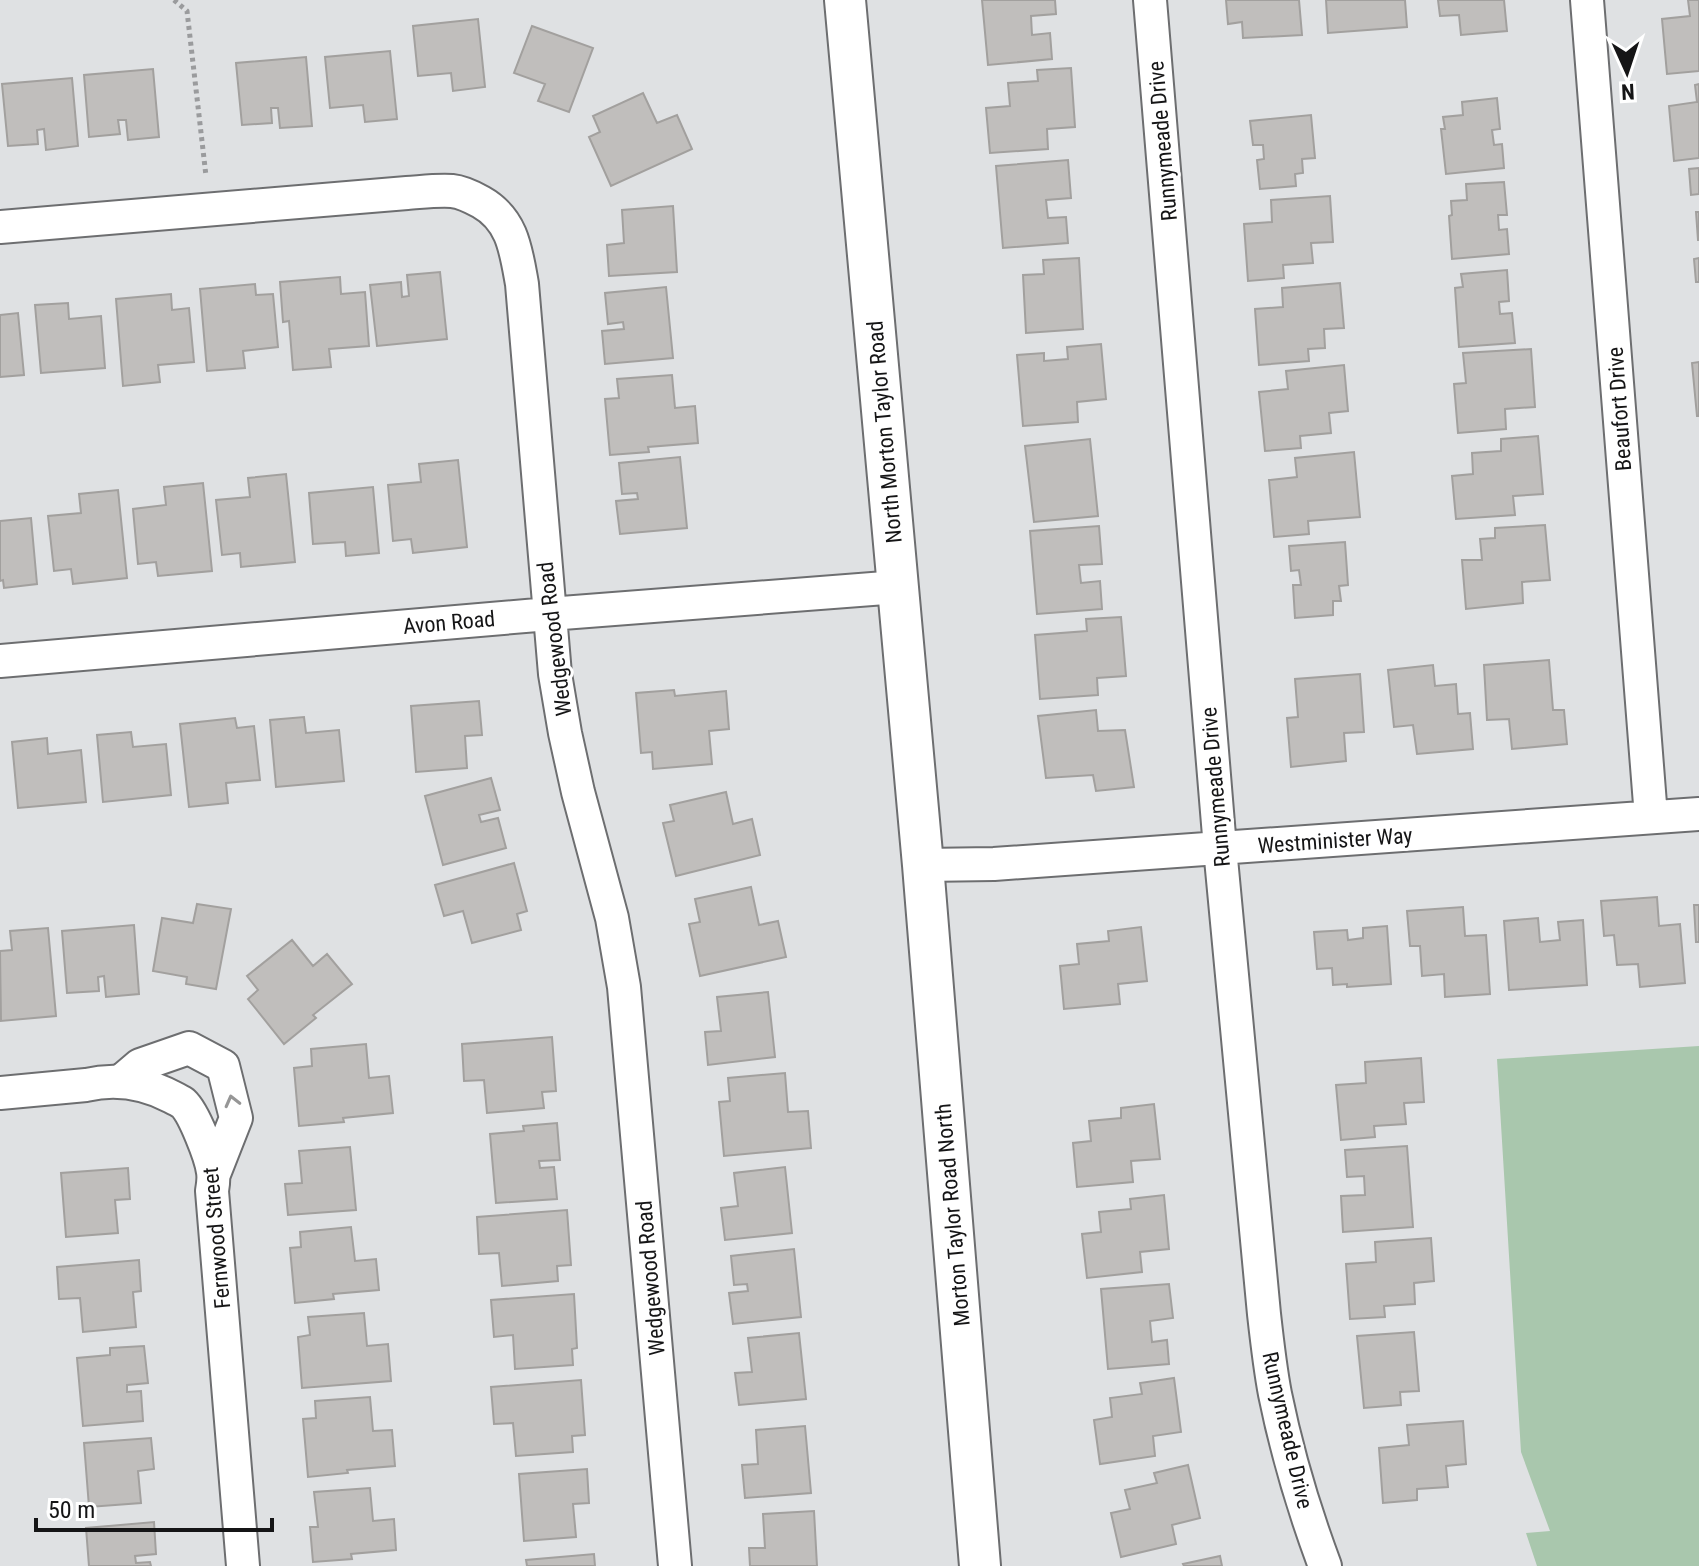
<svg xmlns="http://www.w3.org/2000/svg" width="1699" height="1566" viewBox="0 0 1699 1566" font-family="'Roboto Condensed',sans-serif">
<rect width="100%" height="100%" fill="#dfe1e3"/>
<path fill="#a9c7ad" d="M1699 1046V1566H1537L1526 1533 1550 1531 1521 1452 1497 1059Z"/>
<path fill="#c0bebc" stroke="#a2a09e" stroke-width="2" d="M982 0H1055L1056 14 1031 16 1032 35 1050 33 1052 59 988 65Z
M1226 0H1299L1302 35 1243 38 1242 22 1228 24Z
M1326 0H1405L1407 27 1328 33Z
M1438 0H1504L1507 31 1461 35 1459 15 1440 16Z
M1688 0H1699V71L1667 74 1662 19 1690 16Z
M478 19 485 87 453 91 451 73 418 76 413 26Z
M532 26 593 48 569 112 538 101 545 84 514 73Z
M390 51 397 119 365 122 363 105 330 108 325 57Z
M306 57 312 126 280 128 278 108H271L272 123 242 125 236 63Z
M1071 68 1075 127 1047 129 1048 149 990 153 986 108 1010 106 1008 83 1038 81 1037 70Z
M153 69 159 137 128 140 126 120H118L120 134 89 137 84 75Z
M72 78 78 146 46 150 44 129 37 130 38 144 8 146 2 84Z
M1699 84V158L1674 161 1669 106 1697 102 1695 85Z
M643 93 657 123 677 115 692 149 611 186 589 137 600 132 593 116Z
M1497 98 1500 129 1492 130 1494 145 1502 144 1504 168 1446 174 1441 129H1445L1443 117 1463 115 1462 102Z
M1311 115 1315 158 1302 159 1303 173 1295 174 1296 186 1260 189 1257 160 1264 159 1263 145H1253L1250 121Z
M1068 160 1071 198 1046 200 1048 218 1066 217 1068 243 1003 248 996 166Z
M1699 168V194L1691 195 1689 169Z
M1504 182 1507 215H1498L1499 230 1507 229 1509 254 1452 259 1449 216 1452 215 1451 201 1467 200 1466 184Z
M1330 196 1333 242 1311 243 1313 263 1283 265 1284 278 1248 281 1244 224 1272 222 1271 200Z
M673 206 677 272 609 276 607 245 624 243 622 210Z
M1696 212H1699V240H1698Z
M1079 258 1083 329 1026 333 1023 275 1044 274 1043 260Z
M1699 258V282H1696L1694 259Z
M1507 270 1509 301 1499 302 1500 314 1512 313 1515 343 1459 347 1455 288 1463 287 1461 274Z
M440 272 447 339 377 346 370 285 401 282 402 297 409 296 407 275Z
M340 277 341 294 365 292 369 346 329 349 331 367 293 370 289 321 283 322 280 282Z
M1340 283 1344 328 1324 329 1325 348 1308 349 1309 361 1259 365 1255 309 1283 307 1282 288Z
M255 284 256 295 273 294 278 347 243 351 245 368 207 371 200 289Z
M666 287 673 358 605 364 602 331 624 329 623 322 608 324 605 293Z
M171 294 172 310 189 308 194 362 158 365 160 382 123 386 116 299Z
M68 303 69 319 101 316 105 368 41 373 35 305Z
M18 313 24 375 0 377V315Z
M1101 344 1106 399 1077 402 1078 422 1023 426 1017 355 1044 353V361L1068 359 1067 347Z
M1531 349 1535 407 1505 409 1506 429 1458 433 1454 384 1466 383 1463 353Z
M1699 362V416H1697L1692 363Z
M1344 365 1348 411 1329 413 1331 433 1300 436 1301 448 1265 451 1259 392 1288 389 1286 371Z
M672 375 675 408 695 406 698 443 648 447 649 452 610 455 605 399 619 398 617 379Z
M1538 436 1543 494 1513 496 1515 515 1456 519 1452 476 1473 474 1472 453 1501 451V439Z
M1090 439 1098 516 1034 522 1025 446Z
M1354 452 1360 517 1308 521 1309 534 1274 537 1269 480 1297 477 1295 458Z
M680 457 687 528 620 534 616 501 638 499 637 493 622 494 619 463Z
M458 460 467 547 413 553 411 539 393 541 388 485 421 482 419 464Z
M286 474 295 562 241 567 240 553 222 555 216 500 250 497 248 478Z
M203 483 212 571 158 576 156 562 138 564 133 509 166 505 164 487Z
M373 487 379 553 346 556 345 542 313 544 309 493Z
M118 490 127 578 73 584 71 569 54 571 48 516 81 513 79 494Z
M31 518 37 584 4 588 3 580 0 581V521Z
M1545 525 1550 580 1522 582 1523 603 1466 609 1462 560H1482L1480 539 1495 538V528Z
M1099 526 1102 564 1079 565 1081 583 1100 581 1102 609 1037 614 1030 531Z
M1345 542 1348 585 1339 586 1341 601H1333V615L1295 618 1293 585H1301L1299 570 1291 571 1289 546Z
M1121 617 1126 676 1097 678 1098 695 1040 699 1035 635 1087 631 1086 619Z
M1549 660 1553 710H1564L1567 744 1512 749 1509 719 1487 720 1484 665Z
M1433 665 1435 686 1456 684 1458 714 1470 713 1473 749 1417 754 1413 725 1394 727 1388 670Z
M1360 674 1364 732 1344 733 1346 761 1291 767 1287 718 1298 717 1295 679Z
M674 690 675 696 726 691 729 729 709 731 712 764 653 769 652 752 641 753 636 693Z
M479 701 482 735 465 736 467 768 416 772 411 706Z
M1096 710 1098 731 1125 730 1134 787 1096 791 1093 775 1046 778 1038 716Z
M304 717 306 733 339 730 344 781 276 787 270 720Z
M235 718 237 728 254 726 260 780 226 783 228 803 189 807 180 724Z
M131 732 133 747 166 744 171 795 103 802 97 735Z
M47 738 48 754 81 750 86 802 18 808 12 742Z
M491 778 500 810 479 815 481 822 498 818 506 848 443 865 425 796Z
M726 792 733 824 752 819 760 855 676 876 663 823 674 821 670 805Z
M514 863 527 911 517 914 521 930 472 943 463 911 444 916 435 885Z
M751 887 759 925 778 921 786 957 700 976 689 924 700 922 695 899Z
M1657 897 1659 926 1680 924 1685 983 1640 987 1638 964 1617 965 1614 935 1604 936 1601 901Z
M197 904 231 909 216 989 186 984 187 977 153 971 162 918 193 923Z
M1694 905H1699V942H1696Z
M1463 907 1465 936 1486 935 1490 994 1445 997 1444 974 1422 976 1420 946H1410L1407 911Z
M1538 918 1540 942 1560 940 1558 922 1583 920 1587 985 1509 990 1504 921Z
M134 925 139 994 106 997 104 976 98 977 99 991 67 993 62 931Z
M1387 926 1391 984 1347 987V984L1333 985 1332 968 1317 969 1314 932 1347 930 1348 940 1363 938V928Z
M1141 927 1147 981 1118 984 1120 1004 1064 1009 1060 966 1079 964 1077 944 1109 941 1108 931Z
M48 928 56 1016 1 1021 0 951 12 950 10 931Z
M292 940 313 966 327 954 352 984 313 1015 316 1018 284 1044 248 999 258 990 247 976Z
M768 992 775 1057 708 1065 705 1032 721 1031 717 997Z
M552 1037 556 1091 542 1092 544 1108 487 1113 484 1080 464 1081 462 1044Z
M366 1044 369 1078 389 1076 393 1113 343 1118 344 1122 299 1126 294 1068 312 1066 311 1049Z
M1421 1058 1424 1102 1404 1103 1406 1124 1374 1126 1375 1137 1341 1140 1336 1085 1366 1083 1365 1062Z
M785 1073 788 1112 808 1111 811 1148 724 1156 719 1102 730 1101 728 1078Z
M1154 1104 1160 1159 1131 1161 1133 1182 1077 1187 1073 1143 1091 1141 1089 1121 1121 1118V1108Z
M557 1123 560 1160 539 1161 540 1168 554 1167 557 1199 496 1203 490 1134 524 1131 523 1126Z
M1407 1146 1413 1227 1343 1232 1341 1196 1365 1195 1364 1176 1347 1177 1345 1150Z
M350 1147 356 1210 288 1215 285 1184 302 1183 299 1151Z
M785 1167 792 1233 725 1240 721 1208 738 1206 734 1173Z
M128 1168 130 1199 115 1200 118 1233 66 1237 61 1173Z
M1164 1195 1169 1249 1140 1252 1142 1272 1087 1278 1082 1234 1101 1232 1099 1212 1131 1209 1130 1199Z
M567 1210 571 1265 557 1266 558 1281 502 1286 499 1253 479 1254 477 1217Z
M351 1227 355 1261 376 1259 379 1290 333 1294 334 1299 295 1303 290 1248 301 1247 300 1232Z
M1431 1238 1434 1281 1414 1283 1415 1304 1384 1306 1385 1317 1350 1319 1346 1264 1376 1262 1375 1242Z
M794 1249 801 1317 733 1324 729 1293 748 1291 747 1284 734 1285 731 1256Z
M139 1260 141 1291 133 1292 136 1327 83 1332 80 1298 59 1299 57 1267Z
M1169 1284 1173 1318 1150 1321 1152 1342 1167 1340 1169 1364 1108 1369 1101 1289Z
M574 1294 577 1348 572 1349 573 1365 515 1369 513 1335 494 1337 491 1300Z
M364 1313 367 1346 388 1344 391 1381 302 1388 298 1337 310 1335 308 1317Z
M1414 1332 1419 1391 1400 1392 1401 1405 1364 1408 1357 1336Z
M799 1333 806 1399 739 1405 735 1373 752 1372 748 1338Z
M144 1346 148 1383 127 1385V1392L141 1391 143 1421 83 1426 77 1358 110 1355V1348Z
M1174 1378 1181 1432 1153 1436 1155 1456 1100 1464 1094 1420 1112 1417 1110 1398 1142 1394 1140 1383Z
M581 1380 585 1435 572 1436 573 1452 516 1456 513 1423 494 1424 491 1387Z
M370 1397 373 1431 392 1430 395 1466 347 1470 348 1473 308 1477 303 1419 316 1418 315 1401Z
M1463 1421 1466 1464 1446 1466 1448 1487 1417 1489V1500L1383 1503 1379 1448 1409 1445 1407 1425Z
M805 1426 811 1493 745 1498 742 1465 758 1464 756 1430Z
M151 1438 154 1469 138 1471 141 1503 89 1507 84 1443Z
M1188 1465 1200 1518 1172 1525 1176 1544 1121 1557 1111 1513 1130 1509 1125 1490 1157 1483 1154 1473Z
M587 1469 589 1503 573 1504 576 1537 524 1541 519 1474Z
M370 1488 373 1521 394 1519 396 1550 351 1554 352 1559 313 1562 310 1527H318L314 1492Z
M814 1511 817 1566H750L749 1548H765L763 1514Z
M154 1522 156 1554 135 1556 136 1563 150 1562 151 1566H89L86 1528Z
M594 1554 595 1566H527L526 1560Z
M1220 1556 1222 1566H1184L1183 1564Z"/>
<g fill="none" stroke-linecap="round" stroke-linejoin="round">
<defs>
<path id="minor" d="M1150 0 1220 848 1264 1314C1267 1341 1270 1368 1275 1394 1287 1453 1304 1510 1325 1566
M1587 0 1651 817
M0 227 407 193C422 192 437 190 452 191 462 192 472 197 481 202 513 220 516 251 522 284L555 674 565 733 578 792 612 918 624 987 675 1566
M0 661 549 614 898 587
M923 865 994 864 1699 814
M120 1082 140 1065 189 1048 223 1066 236 1118 214 1174
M0 1093 86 1085C116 1078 145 1083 172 1097 176 1099 180 1101 183 1103 194 1113 211 1157 213 1172 214 1178 213 1185 212 1191L243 1566"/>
<path id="tertiary" d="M845 0 923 865 980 1566"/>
</defs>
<use href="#minor" stroke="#6d6e70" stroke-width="36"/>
<use href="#tertiary" stroke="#6d6e70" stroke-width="44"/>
<path stroke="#9a9b9d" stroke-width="5" stroke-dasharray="4 4" stroke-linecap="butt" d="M174 0 187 11 206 176"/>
<use href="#minor" stroke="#fff" stroke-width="32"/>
<use href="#tertiary" stroke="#fff" stroke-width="40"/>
</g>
<defs><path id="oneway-chevron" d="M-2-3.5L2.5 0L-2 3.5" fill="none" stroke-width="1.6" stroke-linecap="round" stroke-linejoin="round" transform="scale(2)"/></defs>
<use stroke="#969696" href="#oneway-chevron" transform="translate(232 1101) rotate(-104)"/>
<g text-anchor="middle" stroke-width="6" stroke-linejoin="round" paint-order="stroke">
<g font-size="22" fill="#151516" stroke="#fff">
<text transform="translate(1162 141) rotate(-95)" y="8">Runnymeade Drive</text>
<text transform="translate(1619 409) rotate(-94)" y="8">Beaufort Drive</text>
<text transform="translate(884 432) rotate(-95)" y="8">North Morton Taylor Road</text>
<text transform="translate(449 622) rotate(-5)" y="8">Avon Road</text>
<text transform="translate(554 639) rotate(-97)" y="8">Wedgewood Road</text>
<text transform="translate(1215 787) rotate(-95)" y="8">Runnymeade Drive</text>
<text transform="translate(1335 840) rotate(-4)" y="8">Westminister Way</text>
<text transform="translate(952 1215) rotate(-95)" y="8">Morton Taylor Road North</text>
<text transform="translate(216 1238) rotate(-95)" y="8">Fernwood Street</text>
<text transform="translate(650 1278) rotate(-95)" y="8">Wedgewood Road</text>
<text transform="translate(1288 1430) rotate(77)" y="8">Runnymeade Drive</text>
</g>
</g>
<g transform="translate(1627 72) rotate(177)" stroke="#ffffff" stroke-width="6" paint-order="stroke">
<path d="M0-6L14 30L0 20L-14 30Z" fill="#151516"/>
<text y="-12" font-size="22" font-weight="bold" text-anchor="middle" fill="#151516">N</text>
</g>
<path d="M36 1518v12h236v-12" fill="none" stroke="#151516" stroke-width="4"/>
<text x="48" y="1518" font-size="24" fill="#151516" stroke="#ffffff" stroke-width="6" paint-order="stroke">50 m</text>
</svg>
